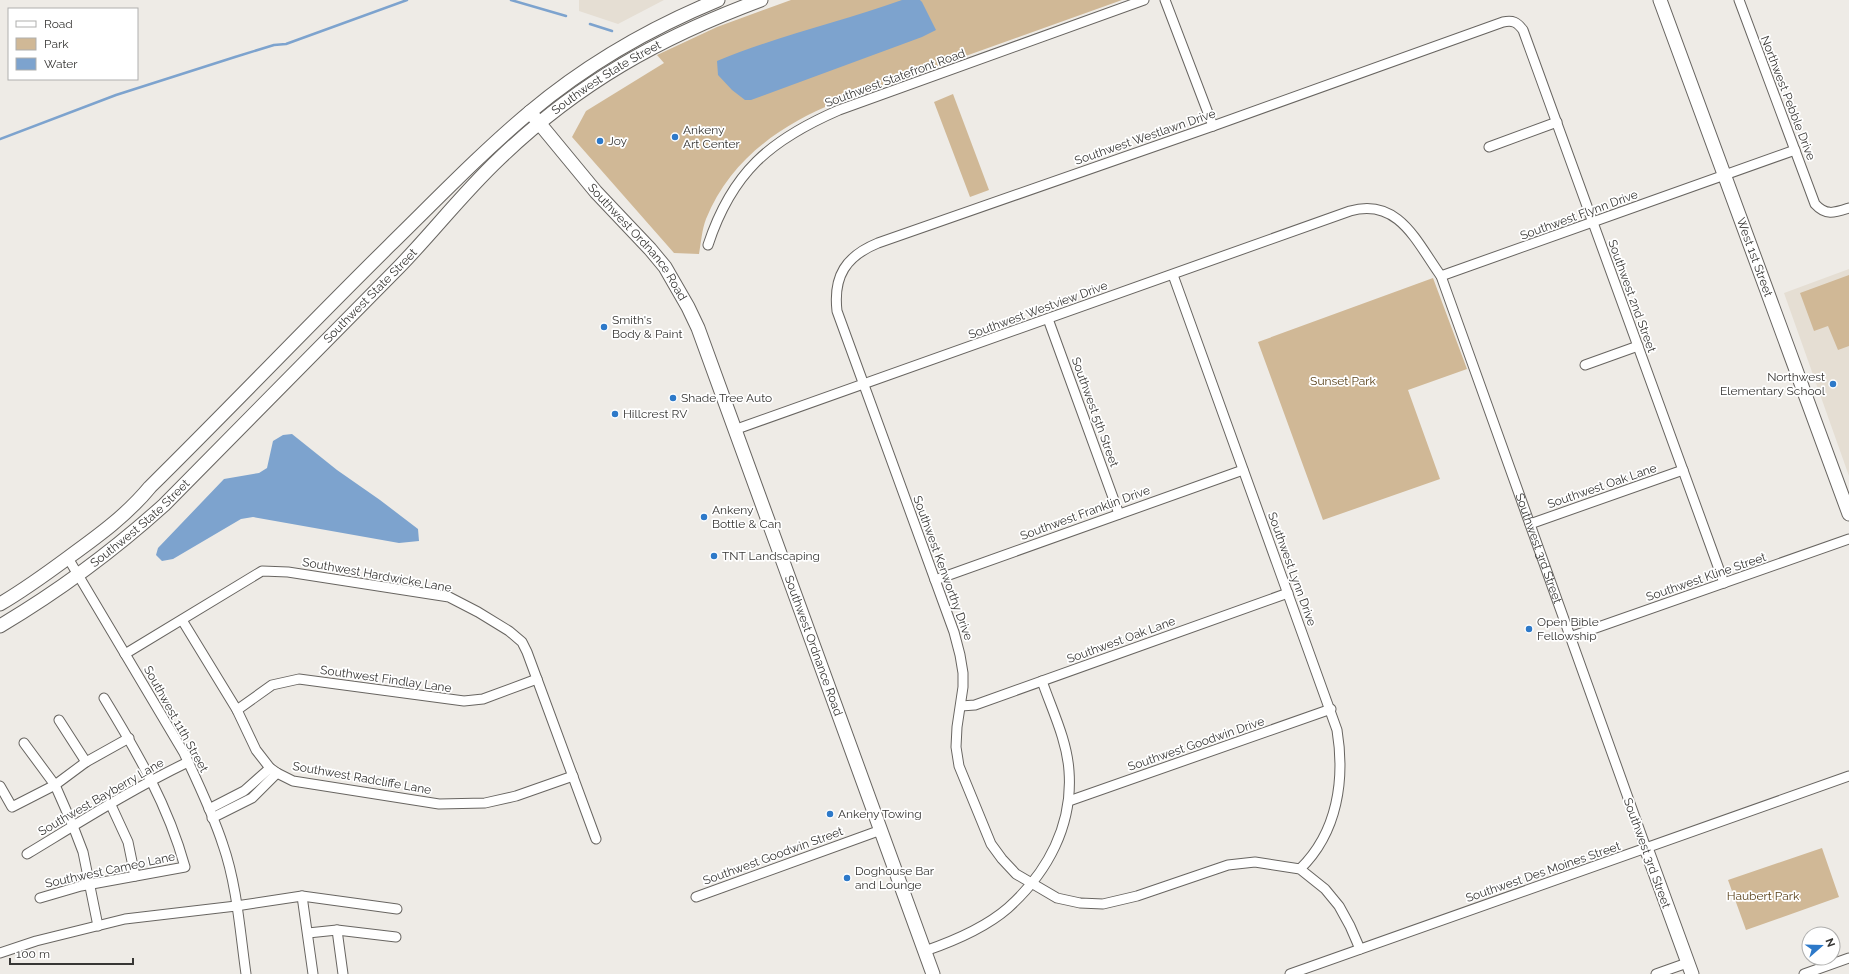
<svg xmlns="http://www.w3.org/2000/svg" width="1849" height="974" viewBox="0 0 1849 974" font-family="Raleway,sans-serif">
<rect width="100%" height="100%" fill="#eeebe6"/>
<path fill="#e5ded3" d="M579 0H664L618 24 579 11Z
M1849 269V476L1784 293Z"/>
<path fill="#d0b896" d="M791 0H1122L837 102C780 125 730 160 706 219 702 229 701 243 699 254L674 253 572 137 586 111 664 63 657 55 717 27Z
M953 94 989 190 970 197 934 102Z
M1849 275V346L1838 350 1828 326 1814 331 1800 293Z
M1433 278 1467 369 1408 390 1440 479 1323 520 1258 342Z
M1822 848 1839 897 1746 930 1728 880Z"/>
<path fill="#7da3ce" d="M902 0H920L922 2 936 30 922 37 751 100H745L732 90 718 75 717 61C777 36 840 22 902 0Z
M292 434 337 470 380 500 418 529 419 541 399 543 253 517 241 519 173 559 162 561 156 555 158 548 224 479 259 473 267 468 273 441 283 435Z"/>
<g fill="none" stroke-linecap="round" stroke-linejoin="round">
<path stroke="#7da3ce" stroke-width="2.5" d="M511 0 566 16
M590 24 612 31
M0 139 116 95 235 57 274 45 286 44 407 0"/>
<defs>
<g id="street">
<path d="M1165 0 1213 126"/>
<path d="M1739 0 1815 204C1826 216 1834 213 1849 208"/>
<path d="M1489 147 1557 122"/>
<path d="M708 245C732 172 770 140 839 110L1144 0"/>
<path d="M1173 275 1337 730C1345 779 1338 832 1300 869"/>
<path d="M1441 276 1795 150"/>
<path d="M1048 319 1119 514"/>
<path d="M1585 365 1638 346"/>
<path id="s1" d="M734 430 1350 211C1399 197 1417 243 1441 276L1646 848"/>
<path d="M1530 524 1683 470"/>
<path d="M68 558 184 753C198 783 213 814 223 845 237 885 240 932 246 974"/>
<path d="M935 580 1243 470"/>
<path d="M182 620 237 710 256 750 270 768 277 773 293 781 439 804 485 803 516 796 573 776"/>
<path d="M1570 637 1849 539"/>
<path d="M125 654 262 571 288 572 449 597 478 612 509 631 522 642 527 652 596 839"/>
<path d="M961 706 975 705 1288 593"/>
<path d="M237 710 272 685 299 679 464 701 483 699 537 679"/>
<path d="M59 720 86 762"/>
<path d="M24 743 55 785 73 826 83 852 98 926"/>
<path d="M0 786 12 807 55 785 86 762 129 738"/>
<path d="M1069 801 1331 709"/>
<path d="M110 803 128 842 135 876"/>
<path d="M209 809 244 791 270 768"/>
<path d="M212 818 252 798 277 773"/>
<path d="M27 854C80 822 132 789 188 762"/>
<path d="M302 896 397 909"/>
<path d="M696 897 881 830"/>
<path d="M40 898 81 886 185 867C168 805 137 752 104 698"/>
<path d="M337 930 343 974"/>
<path d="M308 933 337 930 396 937"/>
<path d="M1360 949 1350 926 1339 906 1325 889 1300 869 1255 862 1228 865 1137 896 1103 904 1080 903 1057 898 1016 874 1002 859 991 844 959 766 956 747 957 727 963 687V673L960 655 954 632 837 311C833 276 846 256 878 243L1213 126 1503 22C1513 20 1517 22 1523 30L1724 583"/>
<path d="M925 951C954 941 985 928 1008 908 1048 872 1073 825 1069 771 1067 740 1052 710 1042 681"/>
<path d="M0 953 36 941 125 919 236 906 302 896 313 974"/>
<path d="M1290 974 1849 776"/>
<path d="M1656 974 1687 963"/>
<path d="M1804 974 1849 958"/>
</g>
<g id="secondary">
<path id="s2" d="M1660 0 1849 514"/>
<path id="s3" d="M530 112 596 192 650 249 665 267 688 307 698 328 933 974"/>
<path d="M0 604C24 590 46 574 69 557 98 536 127 515 150 487 231 407 309 325 390 245 436 200 481 153 530 112 586 65 650 28 718 0"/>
<path id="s4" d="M0 626C59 591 113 551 164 505 242 426 320 346 399 267 433 232 463 193 499 159 578 83 659 38 761 0"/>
<path d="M1646 848 1692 974"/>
</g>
</defs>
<use href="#street" stroke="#686561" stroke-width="11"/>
<use href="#secondary" stroke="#686561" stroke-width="15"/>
<use href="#street" stroke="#fff" stroke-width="9"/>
<use href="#secondary" stroke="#fff" stroke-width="13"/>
</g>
<g fill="#2d79c9" stroke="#fff" stroke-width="1.5">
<circle cx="675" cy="137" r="4"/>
<circle cx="600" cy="141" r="4"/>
<circle cx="604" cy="327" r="4"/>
<circle cx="1833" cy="384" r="4"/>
<circle cx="673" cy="398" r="4"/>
<circle cx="615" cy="414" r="4"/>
<circle cx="704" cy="517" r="4"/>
<circle cx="714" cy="556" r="4"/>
<circle cx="1529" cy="629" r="4"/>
<circle cx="830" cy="814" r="4"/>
<circle cx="847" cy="878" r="4"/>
</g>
<g text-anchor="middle" stroke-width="3.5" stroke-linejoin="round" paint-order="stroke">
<g font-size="12" fill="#373634" stroke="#fff">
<text dy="4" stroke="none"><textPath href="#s4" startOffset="821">Southwest State Street</textPath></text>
<text transform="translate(895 78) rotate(-20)" y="4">Southwest Statefront Road</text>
<text transform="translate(1788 98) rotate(69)" y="4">Northwest Pebble Drive</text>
<text transform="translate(1145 137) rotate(-19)" y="4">Southwest Westlawn Drive</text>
<text transform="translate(1579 215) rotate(-20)" y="4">Southwest Flynn Drive</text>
<text dy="4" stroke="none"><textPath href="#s3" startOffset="169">Southwest Ordnance Road</textPath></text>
<text dy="4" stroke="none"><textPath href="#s2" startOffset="274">West 1st Street</textPath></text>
<text dy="4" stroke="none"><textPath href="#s4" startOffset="498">Southwest State Street</textPath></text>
<text transform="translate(1632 296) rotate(70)" y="4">Southwest 2nd Street</text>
<text transform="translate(1038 310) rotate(-20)" y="4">Southwest Westview Drive</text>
<text transform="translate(1095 412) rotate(70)" y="4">Southwest 5th Street</text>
<text transform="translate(1602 486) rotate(-19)" y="4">Southwest Oak Lane</text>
<text transform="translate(1085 513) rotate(-20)" y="4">Southwest Franklin Drive</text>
<text dy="4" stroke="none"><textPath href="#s4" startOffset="174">Southwest State Street</textPath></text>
<text dy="4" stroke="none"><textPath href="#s1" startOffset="1065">Southwest 3rd Street</textPath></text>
<text transform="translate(943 568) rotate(70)" y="4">Southwest Kenworthy Drive</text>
<text transform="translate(1292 569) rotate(70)" y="4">Southwest Lynn Drive</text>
<text transform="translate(377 575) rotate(10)" y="4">Southwest Hardwicke Lane</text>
<text transform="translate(1706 577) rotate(-19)" y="4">Southwest Kline Street</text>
<text transform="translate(1121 640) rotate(-20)" y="4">Southwest Oak Lane</text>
<text dy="4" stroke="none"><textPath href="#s3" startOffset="613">Southwest Ordnance Road</textPath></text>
<text transform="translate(386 679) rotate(8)" y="4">Southwest Findlay Lane</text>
<text transform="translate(176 719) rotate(61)" y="4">Southwest 11th Street</text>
<text transform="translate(1196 744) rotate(-19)" y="4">Southwest Goodwin Drive</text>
<text transform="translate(362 778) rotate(10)" y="4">Southwest Radcliffe Lane</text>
<text transform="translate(101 797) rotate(-30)" y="4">Southwest Bayberry Lane</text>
<text transform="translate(1647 853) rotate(70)" y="4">Southwest 3rd Street</text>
<text transform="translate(773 856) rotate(-20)" y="4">Southwest Goodwin Street</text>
<text transform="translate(110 870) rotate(-12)" y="4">Southwest Cameo Lane</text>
<text transform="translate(1543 872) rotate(-19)" y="4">Southwest Des Moines Street</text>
</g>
<g font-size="12" fill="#373634" stroke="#fff" text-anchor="start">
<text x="683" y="134">Ankeny<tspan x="683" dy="14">Art Center</tspan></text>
<text x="608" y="145">Joy</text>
<text x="612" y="324">Smith's<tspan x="612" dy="14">Body &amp; Paint</tspan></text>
<text x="1825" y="381" text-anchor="end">Northwest<tspan x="1825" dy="14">Elementary School</tspan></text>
<text x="681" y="402">Shade Tree Auto</text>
<text x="623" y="418">Hillcrest RV</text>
<text x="712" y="514">Ankeny<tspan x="712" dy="14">Bottle &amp; Can</tspan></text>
<text x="722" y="560">TNT Landscaping</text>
<text x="1537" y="626">Open Bible<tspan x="1537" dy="14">Fellowship</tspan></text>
<text x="838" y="818">Ankeny Towing</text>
<text x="855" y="875">Doghouse Bar<tspan x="855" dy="14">and Lounge</tspan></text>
</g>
<g font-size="12" fill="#59411a" stroke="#fff">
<text x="1343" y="385">Sunset Park</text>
<text x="1763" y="900">Haubert Park</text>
</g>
</g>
<rect x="8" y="8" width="130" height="72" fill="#ffffff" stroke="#afafae"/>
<rect x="16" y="21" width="20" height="6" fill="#ffffff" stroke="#afafae"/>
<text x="44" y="28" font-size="12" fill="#373634">Road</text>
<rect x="16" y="38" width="20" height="12" fill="#d0b896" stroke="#afafae"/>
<text x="44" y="48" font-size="12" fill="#373634">Park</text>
<rect x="16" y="58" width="20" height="12" fill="#7da3ce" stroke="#afafae"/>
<text x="44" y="68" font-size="12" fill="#373634">Water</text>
<g transform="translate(1821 946) rotate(70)"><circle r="19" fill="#ffffff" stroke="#afafae"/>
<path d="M0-3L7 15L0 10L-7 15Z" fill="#2d79c9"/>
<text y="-6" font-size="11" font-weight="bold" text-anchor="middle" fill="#373634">N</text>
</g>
<path d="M10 958v6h123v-6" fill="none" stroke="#373634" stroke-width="2"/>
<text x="16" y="958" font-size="12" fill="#373634" stroke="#ffffff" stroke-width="3" paint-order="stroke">100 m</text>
</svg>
